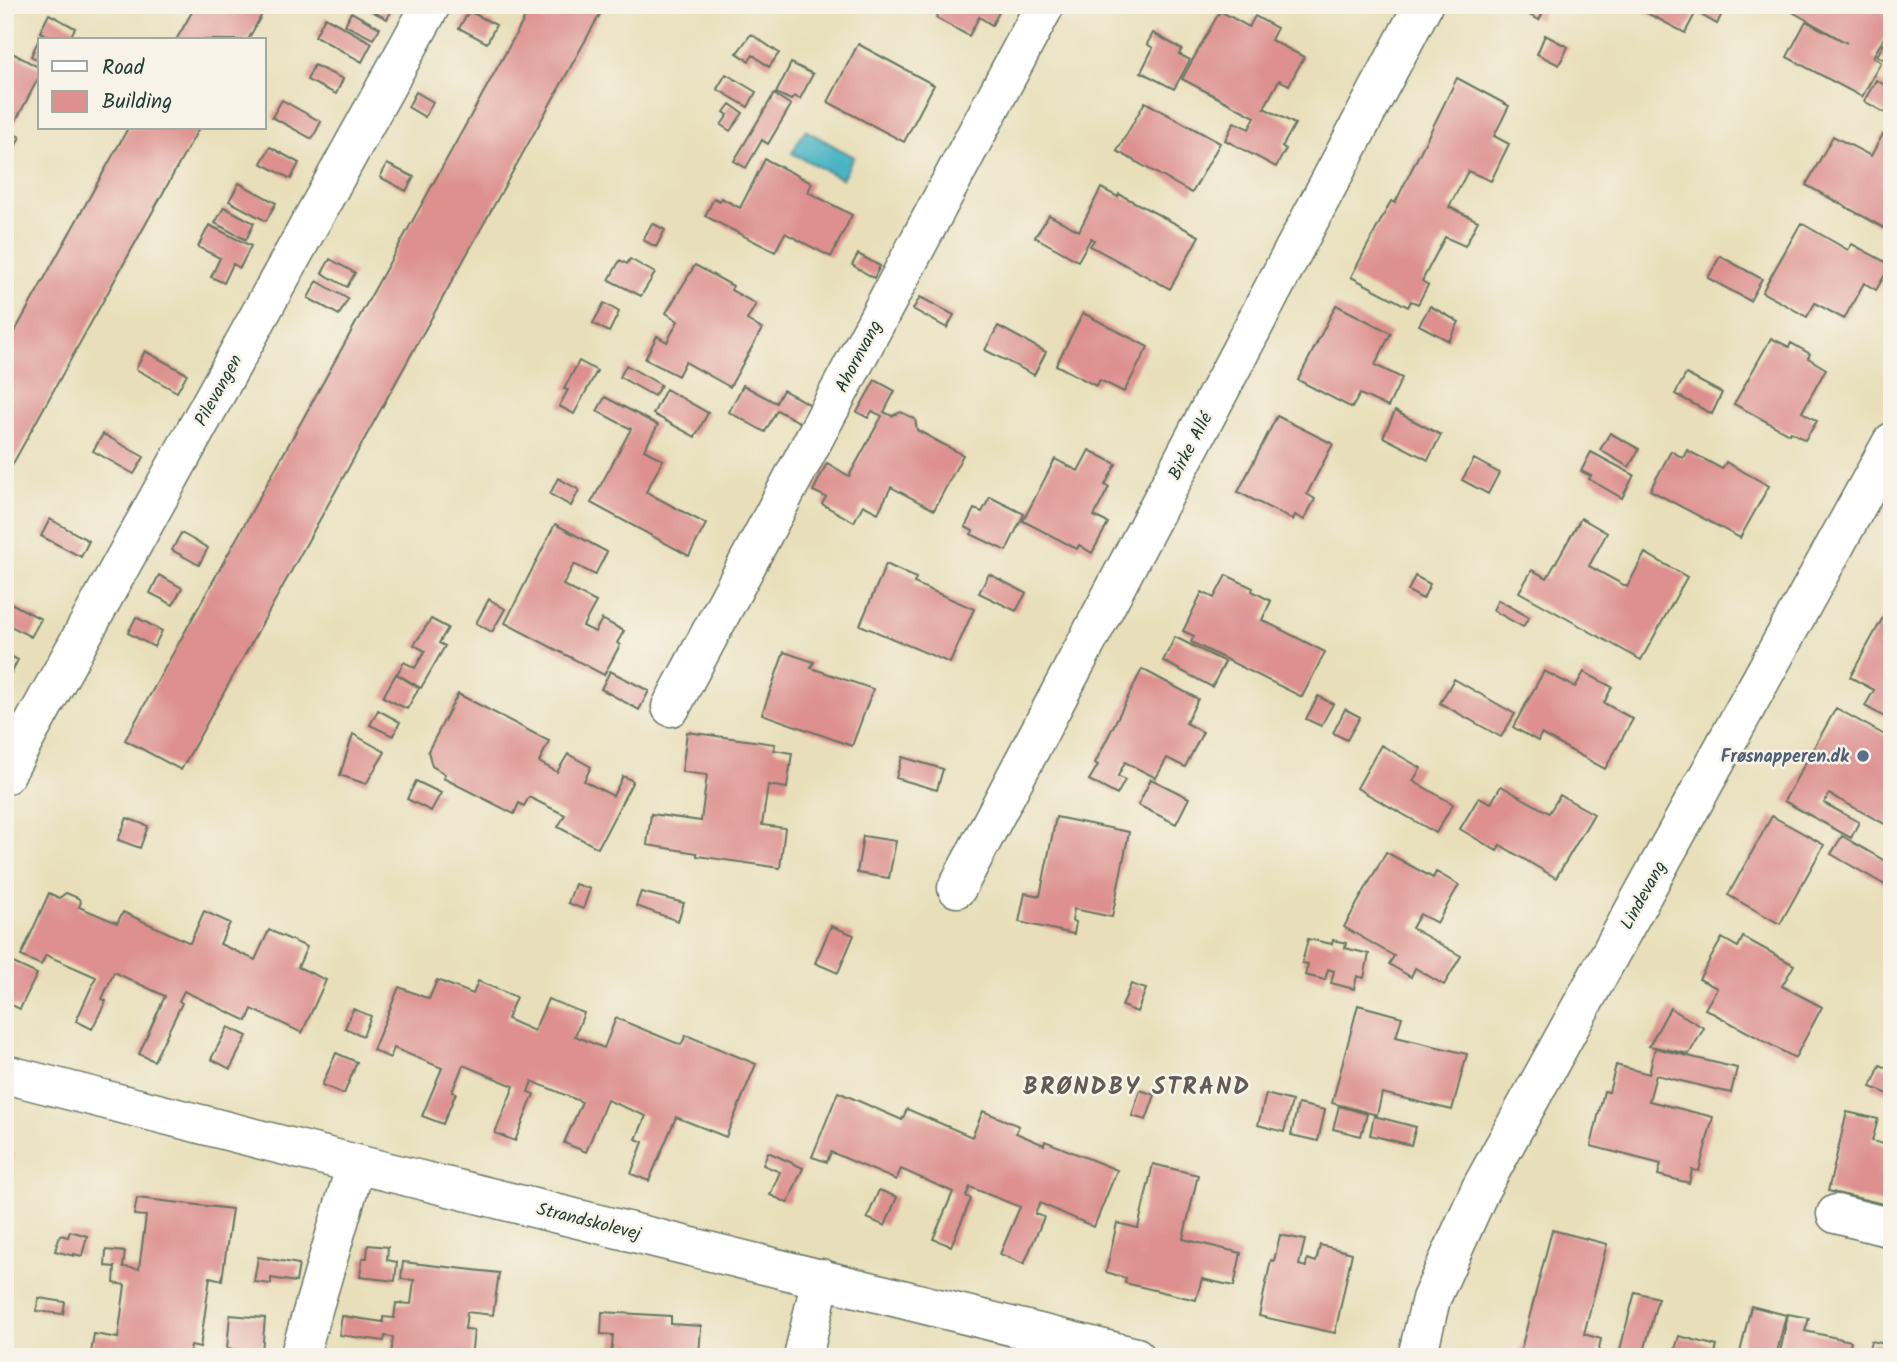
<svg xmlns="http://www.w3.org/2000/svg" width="1897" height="1362" viewBox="0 0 1897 1362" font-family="Kalam,sans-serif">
<rect width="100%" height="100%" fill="#f7f3e8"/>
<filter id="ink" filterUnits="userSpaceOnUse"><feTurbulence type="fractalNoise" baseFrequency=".0143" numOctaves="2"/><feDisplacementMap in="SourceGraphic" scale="14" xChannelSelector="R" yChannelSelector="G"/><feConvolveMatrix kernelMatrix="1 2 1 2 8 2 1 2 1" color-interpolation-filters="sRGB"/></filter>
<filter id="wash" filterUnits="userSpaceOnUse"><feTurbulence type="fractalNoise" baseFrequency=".00686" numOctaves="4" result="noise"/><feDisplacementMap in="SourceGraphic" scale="28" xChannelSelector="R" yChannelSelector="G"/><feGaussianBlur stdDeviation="1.57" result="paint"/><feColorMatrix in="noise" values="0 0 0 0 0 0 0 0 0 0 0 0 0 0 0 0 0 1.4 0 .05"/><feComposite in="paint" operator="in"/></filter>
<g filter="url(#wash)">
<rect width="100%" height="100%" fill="#e8dfba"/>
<path fill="#48b4c4" stroke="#34787c" stroke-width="2" d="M805 130 854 157 842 179 792 153Z"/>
<g id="blocks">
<path fill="#dd908e" d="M196 5H267L248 40H176Z
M360 5H395L387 19Z
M532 5H605L181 770 125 740Z
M943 5H1003L992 25 979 17 969 36 936 18Z
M1510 5H1547L1539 20Z
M1648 5H1726L1717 24 1696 12 1685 33 1645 12Z
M1792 5H1892V24L1873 57 1881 62 1862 97 1787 57 1806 21 1847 43 1789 10Z
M469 11 496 25 487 43 459 28Z
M1220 11 1249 27 1255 16 1277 28 1271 40 1304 57 1289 85 1279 80 1264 108 1295 124 1282 147 1286 149 1276 167 1225 140 1234 122 1249 129 1255 117 1182 79Z
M351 12 380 28 373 39 345 25Z
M49 14 75 28 69 40H57L40 32Z
M325 17 372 43 362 62 315 36Z
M1892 29V51L1887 61 1877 56Z
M1153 33 1182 49 1179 54 1190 60 1174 89 1141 72 1153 48 1147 44Z
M751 34 779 53 769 67 753 55 749 61 737 53Z
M1545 35 1568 47 1559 65 1537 54Z
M38 41 40 42V61L31 56Z
M858 44 934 85 904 142 828 102Z
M5 49 40 68V75L10 132 20 137 9 158 5 156Z
M791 63 813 74 800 99 794 96 791 100 776 93Z
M314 65 343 79 336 94 307 80Z
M726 74 756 92 748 107 717 89Z
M1457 78 1509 106 1494 136 1509 144 1491 181 1468 171 1449 207 1478 221 1465 246 1445 237 1422 281 1428 285 1418 304 1411 301 1408 307 1351 277 1391 201 1395 203Z
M1876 80 1892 89V105L1887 114 1864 101Z
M416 92 433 102 425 117 408 107Z
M774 94 791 105 768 144 762 140 746 168 734 161Z
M282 100 321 122 312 139 272 117Z
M1145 102 1220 143 1192 193 1117 151Z
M730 104 743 113 730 131 721 125 728 115 724 112Z
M128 128H199L5 478V349Z
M1883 134 1892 139V213L1884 228 1806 185 1833 136 1871 156Z
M270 147 299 163 291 179 261 163Z
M765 159 812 183 808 192 852 215 831 257 785 233 775 252 705 216 714 198 720 201 721 198 740 208Z
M387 164 414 177 406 191 380 177Z
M239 183 276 203 266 221 229 201Z
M1101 188 1118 197 1119 194 1199 236 1170 289 1090 246 1094 240 1091 238 1078 261 1035 237 1049 215 1079 231Z
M224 207 254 223 246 240 215 223Z
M652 223 665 230 656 247 643 240Z
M1801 223 1848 250 1852 244 1891 265 1876 290 1864 283 1844 319 1815 303 1807 317 1762 292Z
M209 225 251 246 240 268 233 264 224 283 211 277 220 258 198 247Z
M858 254 880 266 874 278 852 265Z
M1720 256 1762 279 1750 301 1708 278Z
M330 259 355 273 347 287 322 273Z
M630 259 655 273 641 296 609 280 620 260 627 264Z
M695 265 733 286 731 290 756 304 747 320 762 329 730 387 685 362 678 376 645 359 657 336 667 342 678 321 666 313Z
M317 281 348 299 339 315 308 298Z
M920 297 954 315 947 328 913 309Z
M604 303 619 312 609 332 593 323Z
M1336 305 1391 333 1375 365 1402 378 1388 407 1360 394 1352 408 1298 380Z
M1430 306 1459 322 1449 341 1419 325Z
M1083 313 1148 347 1124 392 1100 380 1096 386 1056 365Z
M998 326 1046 352 1034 375 985 350Z
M1771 338 1789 347 1791 343 1810 354 1808 358 1826 369 1802 412 1817 421 1805 440 1791 432 1789 434 1734 404Z
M145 351 187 374 177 392 136 369Z
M579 361 597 371 574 414 559 406 568 390 564 389Z
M626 365 661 385 654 396 620 377Z
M1686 374 1722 393 1712 414 1675 394Z
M875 380 895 391 884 412 892 416 901 412 915 419 917 430 963 455 934 510 891 487 878 513 863 505 854 522 822 504 826 497 813 491 827 463 849 476 882 416 872 411 868 418 857 412Z
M743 385 776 403 783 390 811 405 801 423 777 410 765 432 729 412Z
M666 389 708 413 695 437 653 414Z
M605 397 658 425 644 450 663 460 646 492 706 524 689 556 591 503 631 429 597 411Z
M1395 411 1441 435 1428 460 1383 437Z
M1277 416 1333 444 1307 494 1315 499 1304 520 1295 515 1293 520 1238 492Z
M1610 433 1639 449 1629 467 1600 450Z
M103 434 144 457 134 474 93 451Z
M1089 450 1116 464 1105 485 1109 487 1094 516 1108 523 1092 553 1079 545 1077 549 1023 521 1055 459 1078 471Z
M1687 450 1722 469 1726 462 1769 486 1740 538 1650 490 1671 451 1683 458Z
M1591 452 1634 475 1622 498 1589 479 1591 476 1581 471Z
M1474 459 1499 473 1488 494 1462 480Z
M558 478 579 490 571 506 550 494Z
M990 497 1024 514 1006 551 971 534 973 531 965 527 974 509 982 512Z
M1581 518 1607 533 1589 566 1627 587 1645 553 1687 577 1641 660 1519 592 1532 570 1547 578Z
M50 519 89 541 81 557 41 536Z
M555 524 607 552 595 575 574 564 563 585 596 602 583 626 595 632 602 619 624 631 617 643 620 645 604 675 505 623Z
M181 533 208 548 199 565 172 550Z
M886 564 916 578 914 583 974 609 950 663 860 625Z
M989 574 1026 593 1016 611 979 593Z
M159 575 182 588 173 605 150 593Z
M1226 575 1253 588 1252 591 1271 601 1262 620 1325 652 1302 697 1191 642 1194 636 1183 631 1202 592 1214 598Z
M1415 576 1430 584 1423 599 1408 591Z
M489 599 505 609 492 632 476 623Z
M5 600 41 619 31 637 5 623Z
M1498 600 1529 617 1523 627 1493 610Z
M1892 601V721L1865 706 1874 690 1850 677Z
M136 617 162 631 154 647 128 633Z
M431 619 448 628 439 643 445 646 421 688 397 674 404 662 415 668 425 651 414 645Z
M1175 637 1225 662 1212 687 1163 661Z
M784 652 814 662 811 668 873 689 852 746 762 714Z
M5 653 18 660 9 677 5 676Z
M1142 669 1198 699 1186 723 1203 732 1185 767 1167 758 1156 778 1125 762 1118 776 1125 780 1117 795 1089 780 1098 765 1095 763Z
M610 671 649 691 639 710 601 689Z
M1544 671 1575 687 1584 672 1612 687 1604 703 1633 719 1605 769 1541 734 1538 741 1513 727Z
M396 674 419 688 407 709 383 697Z
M1454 679 1515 714 1501 737 1440 703Z
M458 694 549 741 539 762 557 772 568 754 591 767 584 781 613 796 623 776 633 781 598 848 558 827 565 815 529 797 524 806 519 803 514 814 443 778 445 774 432 766 428 751Z
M1318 696 1333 704 1321 726 1306 719Z
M1836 708 1892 739V823L1890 827 1829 794 1824 803 1859 822 1851 838 1784 801Z
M1345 709 1360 717 1347 740 1333 733Z
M378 710 400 722 393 736 370 725Z
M687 732 775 744 774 750 792 753 787 788 768 785 762 825 785 828 780 868 697 856V853L647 845 651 814 701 821 707 775 682 772Z
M353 734 385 752 366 784 340 775Z
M1381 745 1421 768 1413 781 1453 804 1436 833 1357 788Z
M902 757 943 769 937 790 896 778Z
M1151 779 1189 798 1176 824 1138 805Z
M416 781 441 793 431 811 407 799Z
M1501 786 1549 813 1560 795 1594 814 1556 878 1500 845 1497 851 1460 829 1479 797 1491 803Z
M1772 816 1824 845 1780 924 1728 895Z
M1056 817 1129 832 1112 917 1074 909 1072 921 1076 922 1074 934 1019 922 1025 893 1040 896Z
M127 818 148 826 140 848 118 840Z
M863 836 896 841 889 878 857 873Z
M1842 836 1892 865V889L1831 854Z
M1386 852 1433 878 1436 872 1459 885 1437 923 1420 914 1412 928 1461 956 1444 985 1415 968 1411 977 1389 964 1394 956 1344 927Z
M575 884 590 889 583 909 568 903Z
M641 892 684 903 678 921 636 906Z
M49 893 59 898 66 893 78 898 81 902 79 907 117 923 123 912 190 943 204 911 230 923 220 944 255 960 269 930 307 947 298 967 326 980 302 1033 252 1009 247 1021 184 991 179 1001 182 1003 154 1061 139 1054 165 996 114 972 102 999 106 1001 92 1029 76 1021 96 977 46 955 41 965 21 956Z
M831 926 854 935 838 973 815 963Z
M1743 937 1794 965 1782 986 1822 1007 1795 1058 1705 1009 1717 988 1699 979 1722 938 1738 947Z
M1308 939 1332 944 1333 940 1346 943 1345 948 1369 954 1364 978 1357 976 1354 989 1331 983 1334 971 1328 969 1325 980 1305 975 1308 964 1302 963Z
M7 960 37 974 20 1009 5 1002Z
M437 980 473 994 478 981 516 997 507 1019 534 1031 548 999 584 1013 575 1036 604 1048 616 1018 681 1045 686 1035 756 1064 726 1137 676 1117 649 1181 631 1174 643 1142 636 1139 646 1116 607 1100 586 1152 564 1143 582 1102 532 1081 528 1092 534 1094 515 1141 495 1133 514 1086 463 1065 452 1092 456 1093 443 1124 422 1116 442 1068 394 1048 390 1058 373 1050 399 987 429 999Z
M1131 984 1146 989 1137 1012 1122 1006Z
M1358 1005 1402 1017 1396 1037 1467 1054 1452 1110 1382 1093 1377 1115 1332 1103Z
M1670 1008 1704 1028 1689 1054 1649 1046Z
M353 1009 371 1016 363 1036 345 1028Z
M228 1027 247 1036 230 1069 211 1059Z
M1655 1048 1737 1068 1731 1093 1656 1075 1649 1101 1713 1117 1699 1171 1692 1170 1689 1183 1658 1175 1661 1164 1591 1146 1604 1091 1609 1092 1616 1065 1649 1074Z
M336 1053 357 1062 344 1094 322 1085Z
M1880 1065 1892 1070V1085L1888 1094 1871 1087Z
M1140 1090 1155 1095 1146 1120 1132 1116Z
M838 1092 902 1120 907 1109 972 1137 983 1111 1019 1126 1016 1133 1044 1145 1045 1141 1117 1170 1094 1227 1040 1203 1035 1214 1044 1217 1024 1264 1000 1254 1020 1207 970 1187 966 1196 971 1199 951 1246 933 1239 953 1192 901 1169 896 1180 831 1152 827 1162 812 1157Z
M1266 1094 1292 1101 1284 1132 1258 1125Z
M1298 1104 1325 1110 1318 1141 1291 1135Z
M1339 1106 1367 1114 1361 1136 1333 1129Z
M1847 1112 1878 1119 1872 1141 1892 1146V1206L1828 1191Z
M1374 1116 1416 1127 1411 1145 1370 1135Z
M5 1152 14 1153 8 1190 5 1189Z
M768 1152 803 1168 788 1203 770 1195 780 1172 763 1165Z
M1153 1164 1198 1175 1183 1239 1241 1253 1234 1286 1202 1279 1196 1300 1125 1283 1126 1278 1106 1272 1117 1223 1138 1228Z
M879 1190 897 1197 885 1226 867 1218Z
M137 1198 232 1209 222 1280 210 1277 200 1348 191 1346 189 1357H103L104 1355 91 1353 94 1334 118 1338 125 1285 114 1283 115 1267 105 1266 106 1250 125 1252 123 1267 139 1269 146 1216 134 1215Z
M1552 1230 1607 1244 1584 1334 1601 1339 1597 1357H1519Z
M70 1231 87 1236 82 1256 74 1254V1256L55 1251 60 1235 68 1237Z
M1280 1235 1305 1240 1299 1265 1306 1267 1307 1259 1316 1262 1320 1245 1352 1253 1335 1333 1259 1316 1271 1260 1274 1261Z
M368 1245 388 1247 387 1260 397 1262 395 1281 360 1277 362 1258H367Z
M258 1257 299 1264 296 1282 271 1278V1284L254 1282Z
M403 1262 499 1273 493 1315 467 1312 465 1329 474 1330 471 1357H391L393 1337 385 1336 384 1341 339 1335 342 1316 383 1322V1317L394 1318 396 1303 411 1304 414 1280 401 1279Z
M1635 1292 1658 1298 1645 1348 1673 1356 1679 1336 1717 1346 1714 1357H1618Z
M39 1298 65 1302 63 1314 36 1311Z
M1751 1306 1786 1315 1776 1357H1739Z
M602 1312 671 1316V1324L701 1326 699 1357H611L613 1335 601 1334Z
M1788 1314 1809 1318 1805 1331 1851 1341 1847 1357H1779Z
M230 1315 265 1318 262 1352 227 1349Z
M1871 1341 1886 1344 1882 1357H1867Z
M857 1350 876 1354V1357H855Z"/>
</g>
</g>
<g filter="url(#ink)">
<use href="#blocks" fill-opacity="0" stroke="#657663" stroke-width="2"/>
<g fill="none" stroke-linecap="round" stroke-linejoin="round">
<defs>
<path id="minor" d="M671 707 1045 5
M5 775 431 5
M957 888 1423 5
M5 1074 356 1164 1136 1357
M1836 1214 1892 1228
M299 1357 356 1164
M803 1357 821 1278
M1417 1357 1431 1299 1480 1190 1892 442"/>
</defs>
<use href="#minor" stroke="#657663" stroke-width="41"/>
<use href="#minor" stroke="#fff" stroke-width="38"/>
</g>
</g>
<circle fill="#5c6f8a" stroke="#f7f3e8" stroke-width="2.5" cx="1863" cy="756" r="7"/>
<g text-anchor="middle" stroke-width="5" stroke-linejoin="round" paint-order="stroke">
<g font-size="18" fill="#1f3d34" stroke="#f7f3e8">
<text transform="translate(858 356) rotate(-62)" y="6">Ahornvang</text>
<text transform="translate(218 390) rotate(-61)" y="6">Pilevangen</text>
<text transform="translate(1190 446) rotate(-62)" y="6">Birke Allé</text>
<text transform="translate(1643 895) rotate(-61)" y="6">Lindevang</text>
<text transform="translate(589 1221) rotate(14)" y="6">Strandskolevej</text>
</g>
<g font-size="18" font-weight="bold" fill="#4e5e75" stroke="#f7f3e8" text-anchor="end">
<text x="1849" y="762">Frøsnapperen.dk</text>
</g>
<g font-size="24" font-weight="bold" letter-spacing="2" fill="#625a54" stroke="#f7f3e8">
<text x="1137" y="1094">BRØNDBY STRAND</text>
</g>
</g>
<rect width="1897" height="1362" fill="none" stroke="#f7f3e8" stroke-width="28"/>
<rect x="38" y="38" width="228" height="91" fill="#f7f3e8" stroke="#a1aaa0" stroke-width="2"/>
<rect x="52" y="61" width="35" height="10" fill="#ffffff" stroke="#a1aaa0" stroke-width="2"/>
<text x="102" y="74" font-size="21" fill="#1f3d34">Road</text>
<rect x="52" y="91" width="35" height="21" fill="#dd908e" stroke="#a1aaa0" stroke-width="2"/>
<text x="102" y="108" font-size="21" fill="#1f3d34">Building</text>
</svg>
